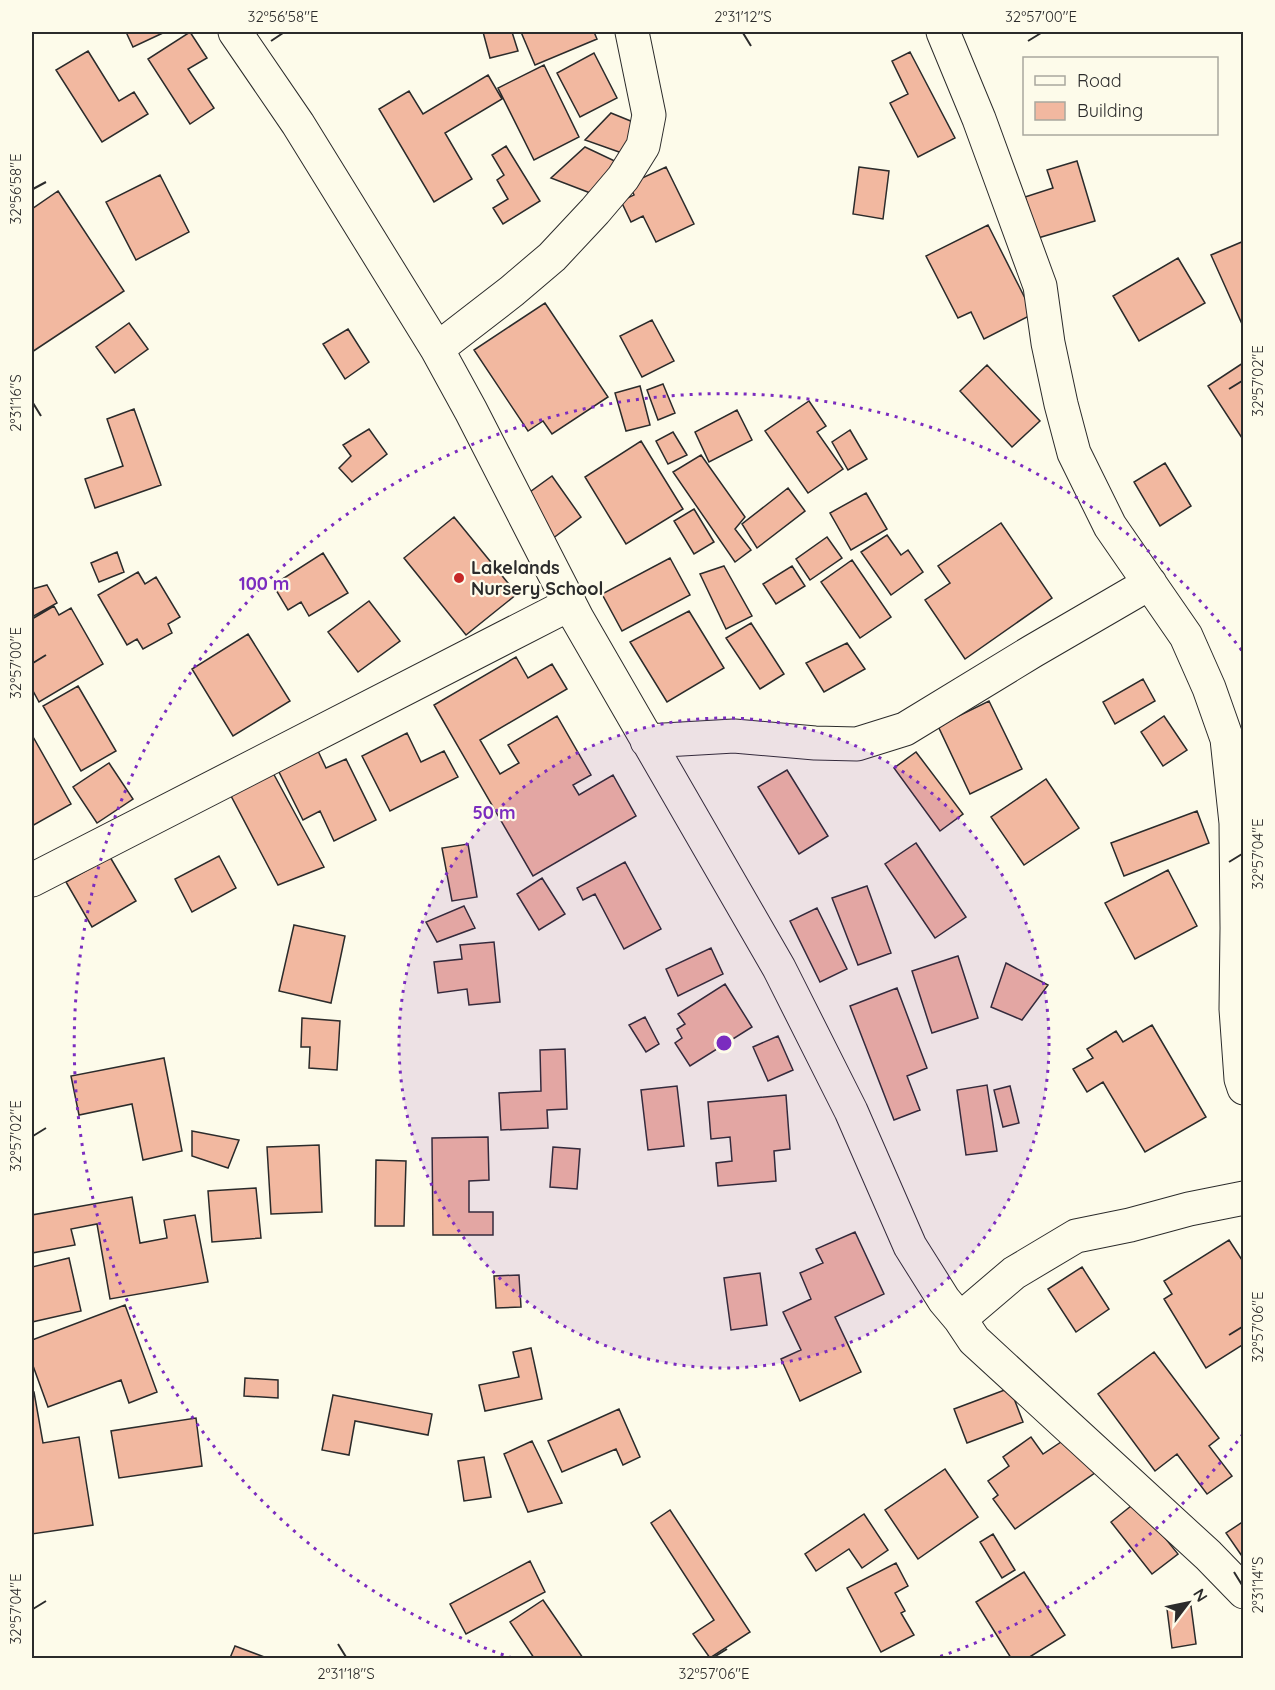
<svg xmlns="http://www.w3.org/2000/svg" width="1275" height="1690" viewBox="0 0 1275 1690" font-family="Quicksand,sans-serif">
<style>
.building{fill:#f2b8a0;stroke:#2b2b2b;stroke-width:1.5}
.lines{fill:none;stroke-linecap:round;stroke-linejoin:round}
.minor-casing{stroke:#2b2b2b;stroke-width:35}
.minor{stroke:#fdfbea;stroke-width:33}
.ticks{fill:none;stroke:#2b2b2b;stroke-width:2}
.ring{fill:none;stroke:#7b2cbf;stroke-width:3;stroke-dasharray:3 6}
.poi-dot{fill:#c62828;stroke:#fdfbea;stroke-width:2}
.labels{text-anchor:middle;stroke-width:4.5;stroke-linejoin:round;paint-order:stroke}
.poi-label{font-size:18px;font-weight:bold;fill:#2b2b2b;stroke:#fdfbea;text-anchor:start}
.centre{fill:#7b2cbf;stroke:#fdfbea;stroke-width:3}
.ring-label{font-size:18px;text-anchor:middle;font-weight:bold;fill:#7b2cbf;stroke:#fdfbea;stroke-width:4.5;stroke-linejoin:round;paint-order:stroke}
.neatline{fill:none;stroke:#2b2b2b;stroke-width:2}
.ticks-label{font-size:15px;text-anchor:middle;fill:#2b2b2b}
</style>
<rect width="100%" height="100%" fill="#fdfbea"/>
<path class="building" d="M126,32H165L133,47Z
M190,32L207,58L188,69L214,108L190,124L148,59Z
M483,32H512L518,51L490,58Z
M521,32H594L597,39L535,65Z
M88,51L119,101L134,92L148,114L102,142L56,70Z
M910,52L955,138L918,157L890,103L908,94L892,61Z
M594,53L617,98L580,117L557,73Z
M544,65L579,137L534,160L498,88Z
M488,75L502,99L445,133L472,179L434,202L379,109L409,91L423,114Z
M611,113L638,124L622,153L585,140Z
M506,146L540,201L503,224L493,208L508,199L497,180L504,175L492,155Z
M585,147L621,164L593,194L551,178Z
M1077,161L1095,221L1038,238L1025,197L1053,188L1047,170Z
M666,167L694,224L656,242L643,216L631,222L621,201L634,195L629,184Z
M859,167L889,171L883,219L853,214Z
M160,175L189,232L136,260L106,202Z
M58,191L124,291L32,352V209Z
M988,225L1033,314L984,339L971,312L958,318L926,256Z
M1244,241V323L1242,324L1211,255Z
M1178,258L1205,303L1139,341L1113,296Z
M545,303L608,397L552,434L543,421L528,431L474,350Z
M652,320L674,361L642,377L620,336Z
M129,323L148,349L115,373L96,347Z
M348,329L369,362L345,379L323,344Z
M1243,363L1244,437L1242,438L1208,386Z
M987,365L1040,421L1012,447L960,391Z
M663,384L675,413L658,420L647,390Z
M640,386L650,425L626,431L615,393Z
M809,401L826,426L817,432L843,469L808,493L765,431Z
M134,409L161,485L95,508L85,479L123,466L107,419Z
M737,410L752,440L709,462L695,432Z
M369,429L387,454L352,482L339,468L351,456L343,445Z
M850,430L867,459L848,470L832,442Z
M673,432L687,455L668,464L656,441Z
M641,441L683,509L626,544L585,477Z
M701,455L745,517L735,529L751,550L735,562L673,472Z
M1165,463L1191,506L1160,526L1134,482Z
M552,476L581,517L552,539L523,497Z
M788,488L805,511L757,548L742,524Z
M866,493L887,529L851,550L830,513Z
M694,509L714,542L694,554L674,521Z
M454,517L517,594L466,635L404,558Z
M1001,523L1052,598L965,659L925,600L950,583L938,566Z
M887,535L901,555L908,550L923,572L891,595L861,552Z
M827,537L842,558L810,580L796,559Z
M117,552L124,572L99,582L91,563Z
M323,553L348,593L309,616L301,602L288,610L273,585Z
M670,558L690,595L622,631L602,594Z
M852,560L891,617L860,638L821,582Z
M724,566L752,616L726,629L700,574Z
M792,566L805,586L776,604L763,584Z
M138,572L145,584L156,577L180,617L168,624L172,633L143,649L137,639L127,645L98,595Z
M47,585L57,603L32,617V589Z
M369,601L400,641L358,672L328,632Z
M54,606L59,615L71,608L103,664L39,702L32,689V619Z
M689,611L724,668L667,702L630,642Z
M751,623L784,674L760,689L726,638Z
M248,634L290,701L233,736L192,669Z
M847,643L865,669L824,692L806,663Z
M516,657L528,678L552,664L567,689L480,740L500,774L519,763L508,745L557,716L591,775L573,785L579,795L613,775L636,816L533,876L434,705Z
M1143,679L1155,701L1115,724L1103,702Z
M78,686L116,751L81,771L43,706Z
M989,701L1022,769L970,794L938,726Z
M1164,716L1187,750L1163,766L1141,732Z
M407,733L421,762L444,751L458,777L390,811L362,756Z
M32,735L71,804L32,826Z
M318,751L326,768L346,759L376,820L334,841L320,811L303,820L278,770Z
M916,752L963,814L940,831L894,768Z
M109,763L133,799L97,823L73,787Z
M787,770L828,836L799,854L758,787Z
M272,771L324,867L278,885L230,794Z
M1046,779L1079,828L1024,865L991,817Z
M1197,811L1209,843L1124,876L1111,843Z
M916,843L966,917L935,938L885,864Z
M468,844L477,897L452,901L442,848Z
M219,856L236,888L192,912L175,879Z
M110,857L136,901L92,927L66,882Z
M625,862L661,929L624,949L595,894L583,900L577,888Z
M1168,870L1197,926L1135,959L1105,903Z
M542,878L565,914L539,930L517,894Z
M867,886L891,953L858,965L832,898Z
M464,906L475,928L437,942L426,922Z
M817,908L847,969L820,982L790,921Z
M294,925L345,936L331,1003L279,991Z
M494,942L500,1002L469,1005L467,989L438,993L434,962L462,959L460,945Z
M711,948L723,974L678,996L666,969Z
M958,956L978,1018L932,1033L912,971Z
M1006,963L1048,985L1022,1020L991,1007Z
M725,984L752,1027L690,1066L675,1043L682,1038L677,1029L685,1024L678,1014Z
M897,988L927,1068L907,1076L920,1110L894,1120L850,1006Z
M645,1017L659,1044L646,1052L629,1025Z
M302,1018L340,1021L337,1070L309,1068L310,1047H301Z
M1152,1025L1206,1117L1145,1152L1103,1082L1087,1092L1073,1069L1093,1058L1087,1049L1116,1031L1123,1042Z
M778,1036L793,1070L768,1081L753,1047Z
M565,1049L567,1109L547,1110L548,1128L501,1130L499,1093L541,1091L540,1050Z
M164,1058L182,1151L143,1160L132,1104L79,1115L71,1076Z
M987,1085L997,1151L966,1155L957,1090Z
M677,1086L684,1146L648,1150L641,1090Z
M1010,1086L1019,1123L1003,1127L994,1090Z
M786,1095L790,1149L774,1151L776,1181L718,1186L716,1163L732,1161L730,1137L711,1139L708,1102Z
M192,1131L239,1140L228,1168L192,1156Z
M488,1137L489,1180L469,1181V1212H493V1235H433L432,1138Z
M319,1145L322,1212L271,1214L267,1147Z
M553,1147L580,1149L577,1189L550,1187Z
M376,1160L406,1161L404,1226H375Z
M256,1188L261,1238L212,1242L208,1191Z
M132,1197L140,1243L167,1238L164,1220L195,1215L208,1282L110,1299L97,1224L71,1229L75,1245L32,1253V1215Z
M855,1232L884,1294L835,1317L861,1372L800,1401L781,1359L801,1350L783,1312L811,1299L800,1273L823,1263L816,1249Z
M1229,1240L1244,1263L1242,1330L1244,1344L1206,1368L1164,1299L1172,1294L1164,1281Z
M69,1258L81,1311L32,1322V1267Z
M1082,1267L1109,1309L1076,1332L1048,1289Z
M760,1273L767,1325L731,1330L724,1278Z
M519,1275L521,1307L496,1308L494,1276Z
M125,1305L157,1392L129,1403L121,1380L48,1407L32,1363V1340Z
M531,1348L542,1399L485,1411L479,1385L519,1377L513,1352Z
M1154,1352L1219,1438L1209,1446L1232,1476L1207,1494L1177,1454L1155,1471L1098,1394Z
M245,1378L278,1380V1398L244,1396Z
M1010,1388L1023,1422L967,1443L954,1409Z
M32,1392H34L43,1443L79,1437L93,1525L32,1534Z
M333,1395L432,1414L428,1435L355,1421L349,1455L322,1450Z
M619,1409L640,1457L623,1465L616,1449L562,1472L548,1441Z
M196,1418L202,1466L119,1478L111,1431Z
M1073,1434L1099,1470L1015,1529L993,1499L998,1495L988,1481L1009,1466L1003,1457L1031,1437L1043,1454Z
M532,1441L562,1503L528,1512L504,1454Z
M484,1457L491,1497L464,1501L458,1461Z
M945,1469L978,1517L918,1559L885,1510Z
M1136,1502L1178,1554L1152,1574L1111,1522Z
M670,1510L750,1632L710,1658L693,1634L714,1620L651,1523Z
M864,1514L888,1550L862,1568L849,1549L816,1571L805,1554Z
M1244,1521V1559L1226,1533Z
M993,1534L1015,1570L1002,1578L980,1542Z
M530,1561L545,1592L466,1634L450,1604Z
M896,1563L908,1586L895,1593L905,1611L901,1613L914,1635L881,1652L847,1588Z
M1024,1572L1065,1635L1028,1658H1011L976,1602Z
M543,1600L583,1658H534L510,1622Z
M1191,1606L1196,1644L1172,1648L1167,1609Z
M235,1646L267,1658H230Z"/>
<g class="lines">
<defs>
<path id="minor" d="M235,32L298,124L437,349L471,411L577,618L779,968L851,1111L910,1246L944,1300L960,1319L974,1340L1208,1555L1244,1592
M943,32L979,119L1040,286L1048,343L1061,404L1074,453L1110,526L1186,636L1209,688L1227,739L1236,823L1237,928L1236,1009L1241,1079L1244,1088
M437,349L512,291L552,257L595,211L623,178L643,146L649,115L632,32
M647,741L734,736L815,743L857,744L905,729L1033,651L1150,583
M32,880L570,604
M960,1319L1014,1273L1076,1236L1130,1225L1189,1209L1244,1198"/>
</defs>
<use href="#minor" class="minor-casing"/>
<use href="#minor" class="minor"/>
</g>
<path class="ticks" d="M743,33L751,46M271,41L283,33M1028,41L1041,33M33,189L46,182M1229,389L1242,381M33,403L41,416M33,663L46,655M1229,862L1242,854M33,1136L46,1128M1229,1335L1242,1327M1234,1572L1242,1585M33,1609L46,1601M338,1644L346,1657M714,1657L727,1649"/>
<circle cx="724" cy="1043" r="325" fill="#7b2cbf" fill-opacity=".12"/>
<g class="ring">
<circle cx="724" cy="1043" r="325"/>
<path d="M1243 1434A650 650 0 0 1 936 1658M512 1658A650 650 0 1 1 1243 652"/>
</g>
<circle class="poi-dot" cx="459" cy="578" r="6"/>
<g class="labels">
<g class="poi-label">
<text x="471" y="574">Lakelands<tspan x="471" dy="21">Nursery School</tspan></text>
</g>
</g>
<circle cx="724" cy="1043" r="9" class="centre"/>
<g class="ring-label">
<text x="264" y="590">100 m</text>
<text x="494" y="819">50 m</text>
</g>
<rect width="1275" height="1690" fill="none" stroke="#fdfbea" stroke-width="66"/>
<rect x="1023" y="57" width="195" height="78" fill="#fdfbea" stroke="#a9a89e" stroke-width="1.5"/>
<rect x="1035" y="76" width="30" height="9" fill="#fdfbea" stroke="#a9a89e" stroke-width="1.5"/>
<text x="1077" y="87" font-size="18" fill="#2b2b2b">Road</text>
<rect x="1035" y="102" width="30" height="18" fill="#f2b8a0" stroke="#a9a89e" stroke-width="1.5"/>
<text x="1077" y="117" font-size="18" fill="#2b2b2b">Building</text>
<g transform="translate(1188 1603) rotate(58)" stroke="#fdfbea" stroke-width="4.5" paint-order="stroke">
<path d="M0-4.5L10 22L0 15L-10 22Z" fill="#2b2b2b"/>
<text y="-9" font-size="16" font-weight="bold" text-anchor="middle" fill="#2b2b2b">N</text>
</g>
<rect x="33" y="33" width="1209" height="1624" class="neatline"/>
<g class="ticks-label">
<text x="283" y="22">32°56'58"E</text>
<text x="743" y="22">2°31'12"S</text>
<text x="1041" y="22">32°57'00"E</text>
<text transform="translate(16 189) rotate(-90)" y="5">32°56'58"E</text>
<text transform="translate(1258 381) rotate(-90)" y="5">32°57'02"E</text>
<text transform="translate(16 403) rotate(-90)" y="5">2°31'16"S</text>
<text transform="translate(16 663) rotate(-90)" y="5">32°57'00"E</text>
<text transform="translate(1258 854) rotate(-90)" y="5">32°57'04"E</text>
<text transform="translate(16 1136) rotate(-90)" y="5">32°57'02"E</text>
<text transform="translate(1258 1327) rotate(-90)" y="5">32°57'06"E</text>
<text transform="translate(1258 1585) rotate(-90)" y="5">2°31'14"S</text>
<text transform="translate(16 1609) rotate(-90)" y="5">32°57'04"E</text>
<text x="346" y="1679">2°31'18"S</text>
<text x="714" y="1679">32°57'06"E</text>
</g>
</svg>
